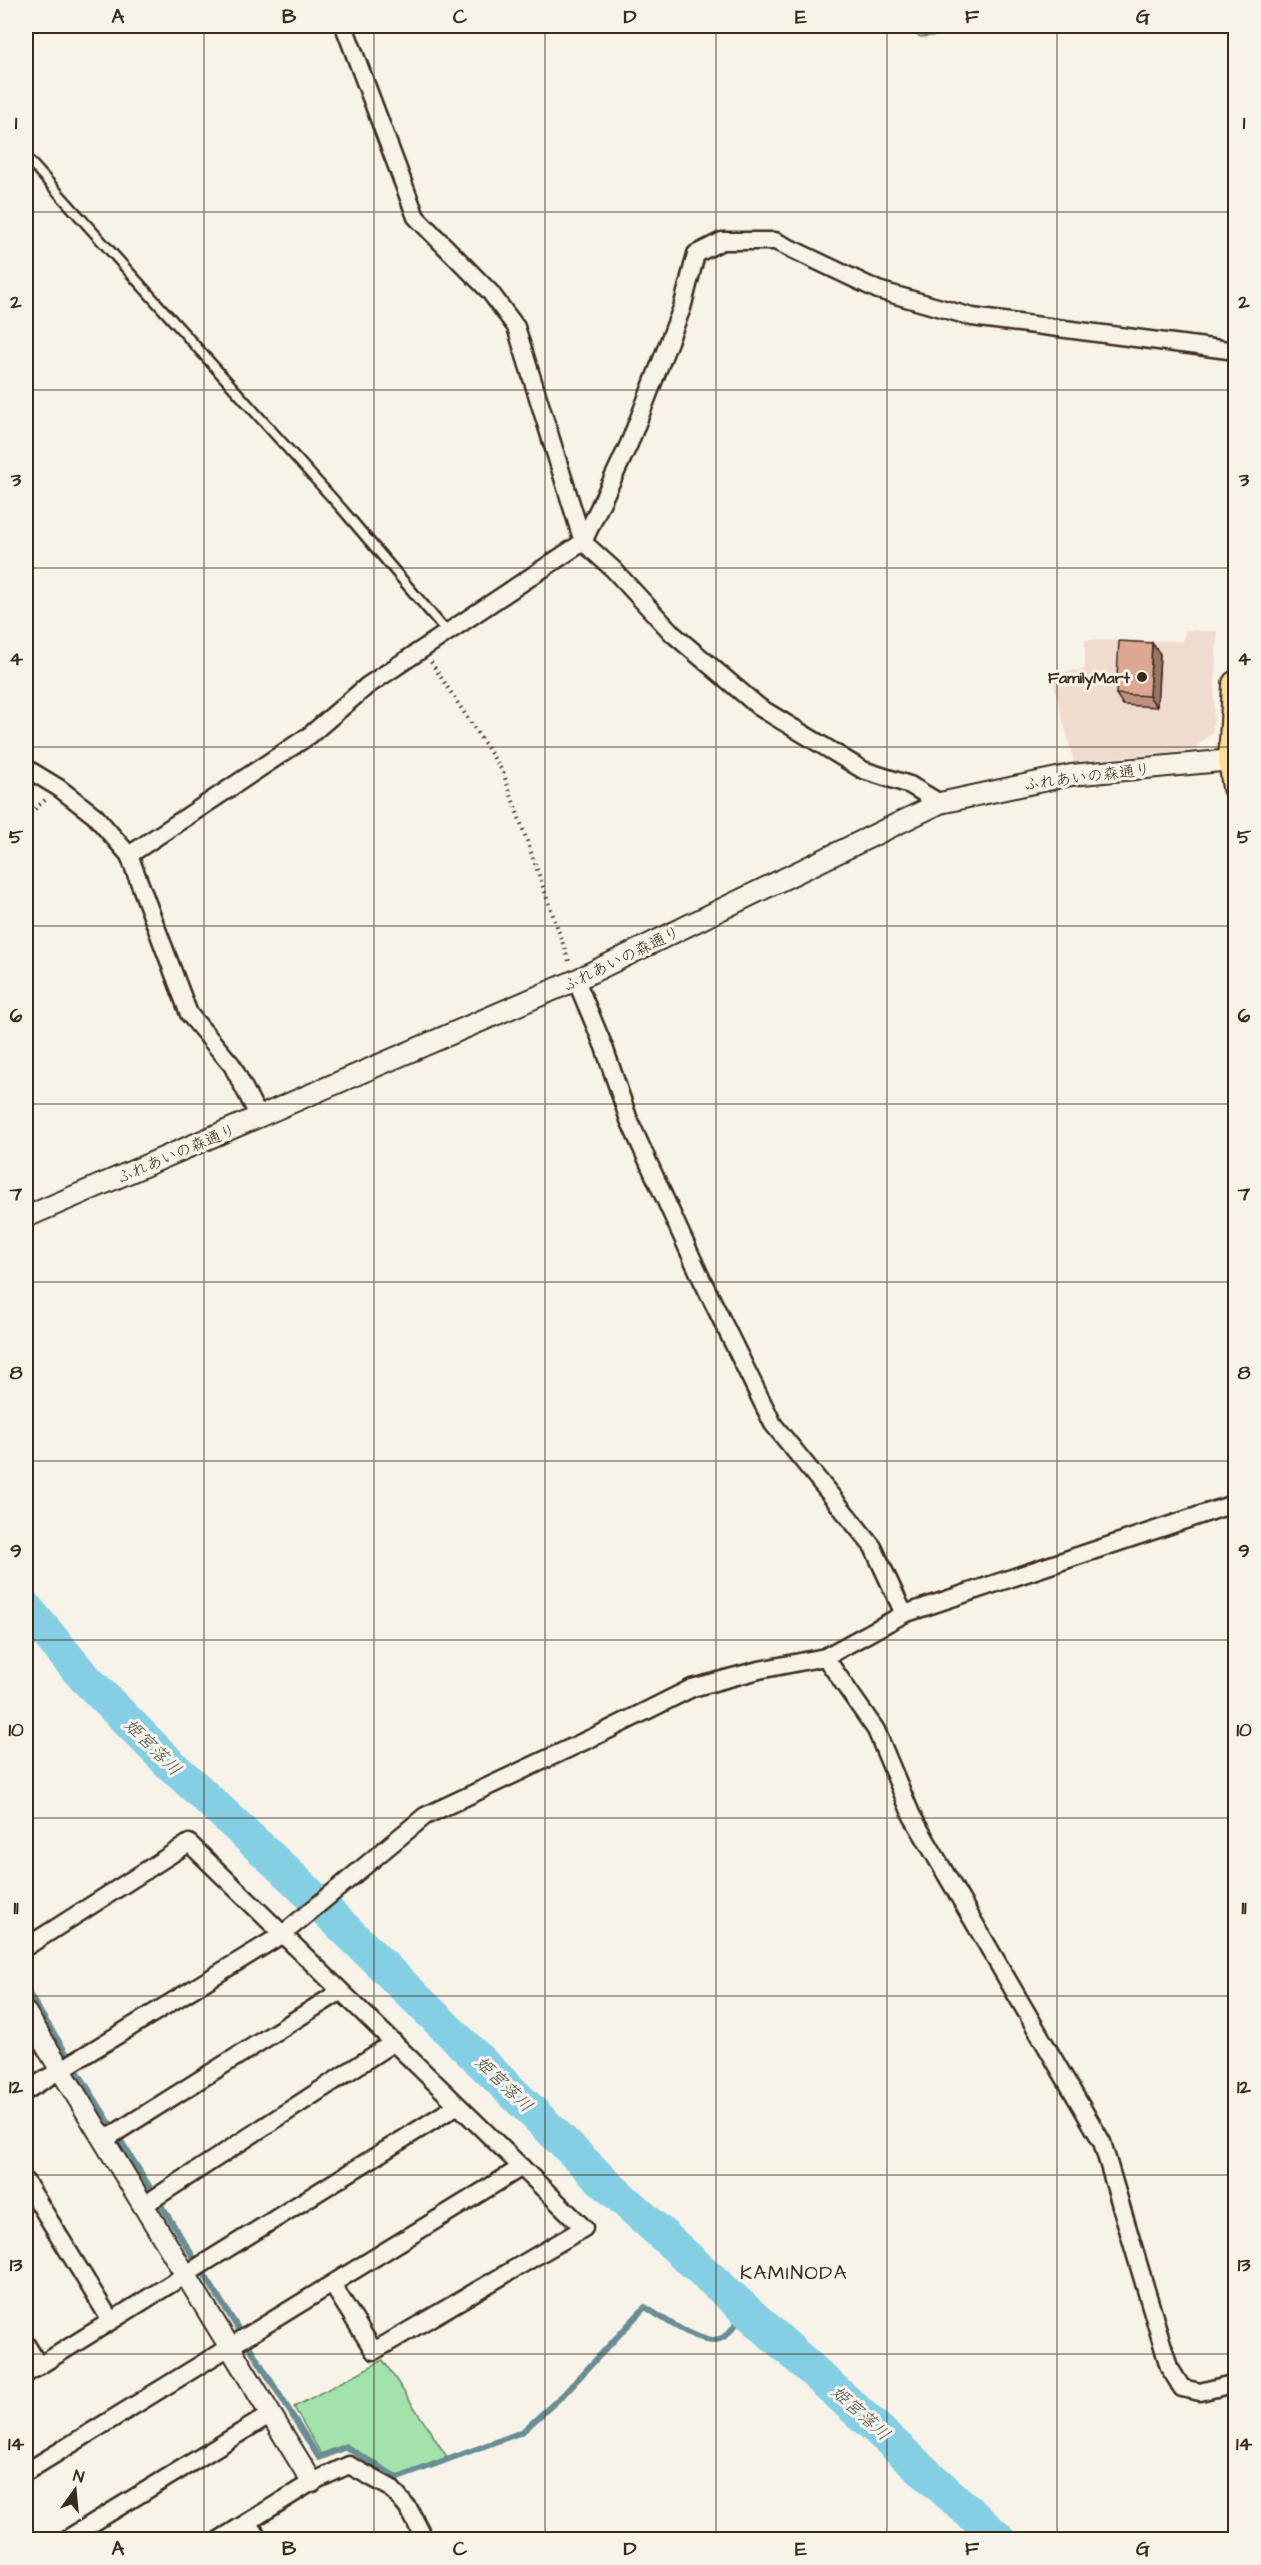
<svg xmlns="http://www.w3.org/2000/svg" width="1261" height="2565" viewBox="0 0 1261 2565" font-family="'Architects Daughter','Klee One',sans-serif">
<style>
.built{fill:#efdccf}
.green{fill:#a2e3ac;stroke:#6e8665;stroke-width:1.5}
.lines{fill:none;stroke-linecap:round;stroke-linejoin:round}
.stream{stroke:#678d95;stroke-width:6}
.river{stroke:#84cfe4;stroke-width:34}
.service-casing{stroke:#3b2a1e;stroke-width:13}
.minor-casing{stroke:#3b2a1e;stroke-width:21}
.tertiary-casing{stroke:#3b2a1e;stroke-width:24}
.primary-casing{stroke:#3b2a1e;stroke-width:30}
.path{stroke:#3b2a1e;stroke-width:4;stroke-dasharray:1.5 4.5;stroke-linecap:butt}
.service{stroke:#f7f3e8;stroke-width:8}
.minor{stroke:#f7f3e8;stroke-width:16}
.tertiary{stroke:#f7f3e8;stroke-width:20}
.primary{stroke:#fdde96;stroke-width:26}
.wall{fill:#be907f;stroke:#3b2a1e;stroke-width:1.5}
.shaded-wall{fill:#9b7568;stroke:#3b2a1e;stroke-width:1.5}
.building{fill:#dda794;stroke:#3b2a1e;stroke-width:1.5}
.grid{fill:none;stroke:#3b2a1e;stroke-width:1.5;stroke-opacity:0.55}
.poi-dot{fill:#3b2a1e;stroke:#f7f3e8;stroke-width:2}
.labels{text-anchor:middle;stroke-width:6;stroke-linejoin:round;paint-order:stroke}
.poi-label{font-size:16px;font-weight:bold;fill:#3b2a1e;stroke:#f7f3e8;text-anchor:end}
.street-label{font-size:16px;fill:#3b2a1e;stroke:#f7f3e8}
.water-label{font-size:18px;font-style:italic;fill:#4d5350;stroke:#f7f3e8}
.quarter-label{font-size:20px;letter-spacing:1.5px;fill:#3b2a1e;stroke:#f7f3e8}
.neatline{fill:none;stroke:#3b2a1e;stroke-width:2}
.grid-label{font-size:20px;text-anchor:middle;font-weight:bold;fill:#3b2a1e}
</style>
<rect width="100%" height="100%" fill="#f7f3e8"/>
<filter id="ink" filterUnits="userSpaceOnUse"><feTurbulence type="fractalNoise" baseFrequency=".0167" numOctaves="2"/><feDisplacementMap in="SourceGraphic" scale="12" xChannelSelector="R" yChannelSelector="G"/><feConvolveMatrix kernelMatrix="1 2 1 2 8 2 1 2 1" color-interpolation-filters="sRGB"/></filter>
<g filter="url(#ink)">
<path class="built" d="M1185,630L1217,631L1213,732L1192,750L1074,762L1051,674L1085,669V640L1183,641Z"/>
<path class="green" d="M895,26H983L980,31L921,37Z
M383,2360L447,2457L398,2476L346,2444L321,2454L294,2407Z"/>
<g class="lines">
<path class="stream" d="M26,1989L319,2458L346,2447L398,2478L522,2432L563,2395L645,2307C662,2317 703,2348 722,2338C731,2333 740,2319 747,2310"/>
<path class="river" d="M26,1608L83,1676L170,1764L294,1879L604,2182L1000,2540"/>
<defs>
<path id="service" d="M26,157L342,509L447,632"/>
<path id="minor" d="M344,26L416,217L490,292L516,327L583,542L613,569L673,634L759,707L863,770L910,785L940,803
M26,768L59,788L95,816L129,855L189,1014L232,1065L259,1117
M129,855L310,735L367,686L583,542L629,444L682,308L696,254L722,241H775L878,290L972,317L1236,351
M576,980L604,1047L629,1120L702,1280L773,1424L873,1547L904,1614
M825,1657L876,1730L912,1816L1102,2142L1169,2367L1182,2388L1200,2392L1236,2383
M26,1947L189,1843L584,2228L374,2351L332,2284
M26,2091L283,1934L425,1816L604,1732L692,1688L759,1670L825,1657L904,1614L1236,1503
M104,2140L341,1991
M26,2182L111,2321
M144,2205L394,2042
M26,2344L39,2366
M26,2374L458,2105
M26,2472L522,2167
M248,2522L260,2540
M65,2540L271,2414
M219,2540L312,2482L349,2465L391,2488L410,2511L425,2540"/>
<path id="tertiary" d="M26,1217L576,980L940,803L1071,775L1232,760
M26,2013L312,2482"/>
<path id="primary" d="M1236,684L1232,760L1236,788"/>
</defs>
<use href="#service" class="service-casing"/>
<use href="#minor" class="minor-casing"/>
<use href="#tertiary" class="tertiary-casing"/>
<use href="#primary" class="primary-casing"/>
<path class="path" d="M431,662L503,772L570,964
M26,817L45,800"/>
<use href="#service" class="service"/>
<use href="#minor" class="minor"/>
<use href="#tertiary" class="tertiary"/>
<use href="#primary" class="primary"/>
</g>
<path class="wall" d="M1152,643L1160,654L1157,707L1123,705L1116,694Z"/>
<path class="shaded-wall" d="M1152,643L1160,654L1157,707L1149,696Z"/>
<path class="building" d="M1119,641L1152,643L1149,696L1116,694Z"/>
</g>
<path class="grid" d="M204,26V2540M374,26V2540M545,26V2540M716,26V2540M887,26V2540M1057,26V2540M26,212H1236M26,390H1236M26,568H1236M26,747H1236M26,926H1236M26,1104H1236M26,1282H1236M26,1461H1236M26,1640H1236M26,1818H1236M26,1996H1236M26,2175H1236M26,2354H1236"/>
<circle class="poi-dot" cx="1142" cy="677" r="6"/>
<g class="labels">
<g class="poi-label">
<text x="1130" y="683">FamilyMart</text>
</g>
<g class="street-label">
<text transform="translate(1087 776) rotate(-7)" y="6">ふれあいの森通り</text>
<text transform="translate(621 958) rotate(-26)" y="6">ふれあいの森通り</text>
<text transform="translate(176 1153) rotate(-23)" y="6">ふれあいの森通り</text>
</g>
<g class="water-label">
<text transform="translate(153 1747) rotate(45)" y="6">姫宮落川</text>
<text transform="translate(504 2084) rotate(44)" y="6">姫宮落川</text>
<text transform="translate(861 2413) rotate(42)" y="6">姫宮落川</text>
</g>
<g class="quarter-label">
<text x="794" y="2279">KAMINODA</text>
</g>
</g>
<rect width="1261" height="2565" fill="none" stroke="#f7f3e8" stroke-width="66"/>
<g transform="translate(75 2490) rotate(15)" stroke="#f7f3e8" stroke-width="4.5" paint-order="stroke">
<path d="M0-4.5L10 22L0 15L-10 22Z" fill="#3b2a1e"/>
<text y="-9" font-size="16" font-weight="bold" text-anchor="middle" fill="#3b2a1e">N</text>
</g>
<rect x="33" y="33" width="1195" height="2499" class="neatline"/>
<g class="grid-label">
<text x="118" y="23">A</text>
<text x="289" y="23">B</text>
<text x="460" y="23">C</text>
<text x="630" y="23">D</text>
<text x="801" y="23">E</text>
<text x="972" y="23">F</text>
<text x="1143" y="23">G</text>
<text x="16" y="129">1</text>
<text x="1244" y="129">1</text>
<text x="16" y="308">2</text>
<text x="1244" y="308">2</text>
<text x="16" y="486">3</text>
<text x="1244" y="486">3</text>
<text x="16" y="665">4</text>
<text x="1244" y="665">4</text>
<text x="16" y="843">5</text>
<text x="1244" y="843">5</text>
<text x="16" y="1022">6</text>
<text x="1244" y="1022">6</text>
<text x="16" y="1200">7</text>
<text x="1244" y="1200">7</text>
<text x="16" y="1379">8</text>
<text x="1244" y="1379">8</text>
<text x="16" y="1557">9</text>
<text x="1244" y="1557">9</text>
<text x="16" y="1736">10</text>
<text x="1244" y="1736">10</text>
<text x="16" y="1914">11</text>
<text x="1244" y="1914">11</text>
<text x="16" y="2093">12</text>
<text x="1244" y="2093">12</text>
<text x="16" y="2271">13</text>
<text x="1244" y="2271">13</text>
<text x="16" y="2450">14</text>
<text x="1244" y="2450">14</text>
<text x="118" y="2555">A</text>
<text x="289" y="2555">B</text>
<text x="460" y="2555">C</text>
<text x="630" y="2555">D</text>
<text x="801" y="2555">E</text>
<text x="972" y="2555">F</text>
<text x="1143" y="2555">G</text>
</g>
</svg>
